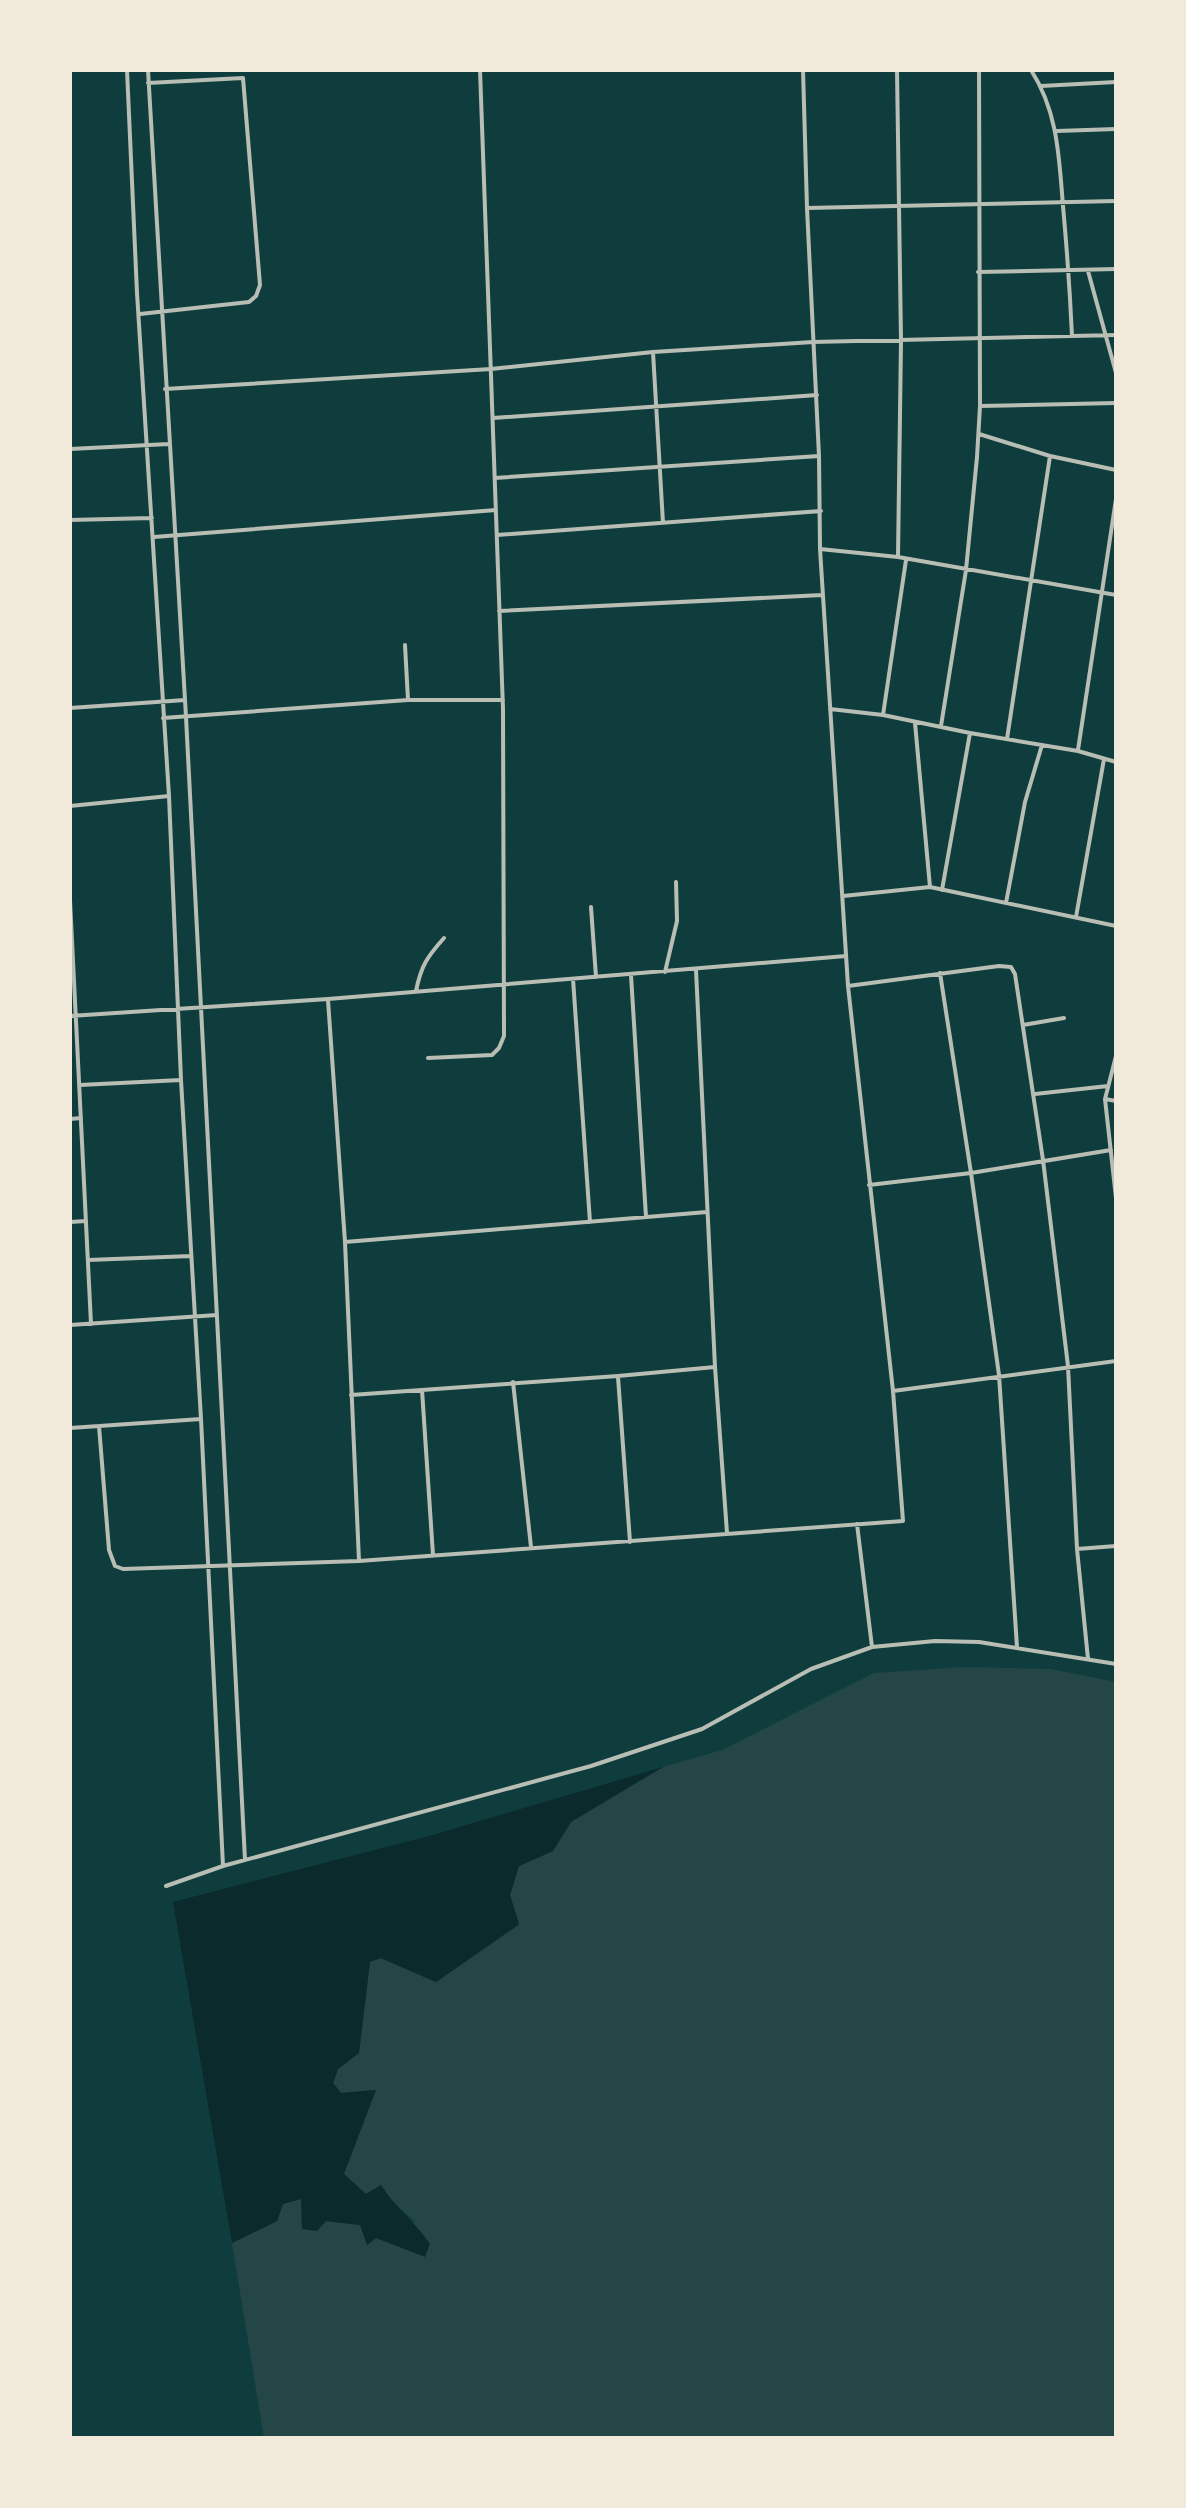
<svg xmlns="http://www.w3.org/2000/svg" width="1186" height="2508" viewBox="0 0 1186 2508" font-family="Karla,sans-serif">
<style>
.green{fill:#244646}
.water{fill:#0a2a2b}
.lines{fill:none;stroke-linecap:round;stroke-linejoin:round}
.minor{stroke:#b8beb3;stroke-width:4}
</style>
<rect width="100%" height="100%" fill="#0f3d3e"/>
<path class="green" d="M965,1667L1051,1669L1116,1682V2438H264L232,2243L277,2221L283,2204L301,2199L326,2221L361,2225L376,2238L415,2222L391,2200L381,2185L366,2194L343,2174L375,2090L341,2093L333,2083L338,2069L359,2053L370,1961L380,1958L436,1982L519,1925L510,1895L519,1866L553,1851L571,1822L601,1802L663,1767L722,1750L874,1673Z"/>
<path class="water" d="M663,1767L571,1822L553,1851L519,1866L510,1895L519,1924L436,1982L381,1958L370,1962L359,2053L338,2069L333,2083L341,2093L376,2090L344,2174L366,2194L381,2185C395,2207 415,2222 430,2244L425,2257L376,2238L367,2245L360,2225L326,2221L317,2231L302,2229L301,2199L283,2204L277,2221L232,2243L173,1902L429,1836Z"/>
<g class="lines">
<path class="minor" d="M127,70L137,293L169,796L181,1080L201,1419L223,1866
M148,70L186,717L245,1860
M897,70L901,341L898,557
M1031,70C1058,112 1059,157 1063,206C1067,250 1070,292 1072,336
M1041,86L1116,82
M1057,131L1116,129
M807,208L1116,201
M1088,271L1116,373
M978,272L1116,269
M140,314L249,302L256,296L260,285L243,78L148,83
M653,352L663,523
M165,389L491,369L653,352L813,342L1116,335
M980,406L1116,403
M493,418L817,395
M979,434L1050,456L1116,470
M70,449L169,444
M495,478L819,456
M70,520L152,518
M497,535L821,511
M154,537L496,510
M820,549L898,557L1116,595
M499,611L822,595
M405,645L408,700
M70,708L185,700
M830,709L883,715L970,733L1078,751L1116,762
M883,715L906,560
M163,718L408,700H503
M915,723L930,887
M941,726L966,570L977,457L980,406L979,70
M1007,739L1050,456
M1078,750L1116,499
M70,806L169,796
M942,890L970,733
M843,896L930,887L1116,926
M70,900L91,1324
M1006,903L1025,802L1042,745
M591,907L596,977
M1076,917L1104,759
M696,970L715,1367L727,1533
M665,972L677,921L676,882
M940,973L971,1173L999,1375L1017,1647
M631,975L646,1217
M573,979L590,1222
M848,986L999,966L1011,967L1015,974L1043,1160L1068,1366L1077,1549L1088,1659
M416,991C421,966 427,957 444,938
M328,1000L345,1242L359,1561
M70,1016L328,999L846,956
M1023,1025L1064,1018
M1116,1056L1105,1099L1116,1198
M428,1058L492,1055L499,1048L504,1036L503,709L480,70
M80,1085L181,1080
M1035,1094L1108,1086
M1105,1099L1116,1101
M70,1119L81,1118
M869,1185L971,1173L1111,1150
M70,1222L86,1221
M345,1242L707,1212
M88,1260L191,1256
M70,1325L217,1315
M618,1377L630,1542
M513,1382L531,1547
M422,1390L433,1555
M893,1391L1116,1361
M351,1395L618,1376L715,1367
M99,1426L109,1550L115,1566L123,1569L359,1561L903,1521L893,1391L848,986L820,549L819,456L807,208L803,70
M70,1428L201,1419
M857,1524L872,1647
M1077,1549L1116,1546
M166,1886L223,1866L591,1766L702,1729L811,1669L872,1647L935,1641L979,1642L1116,1664"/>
</g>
<rect width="1186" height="2508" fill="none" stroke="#f1e9da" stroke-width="144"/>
</svg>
